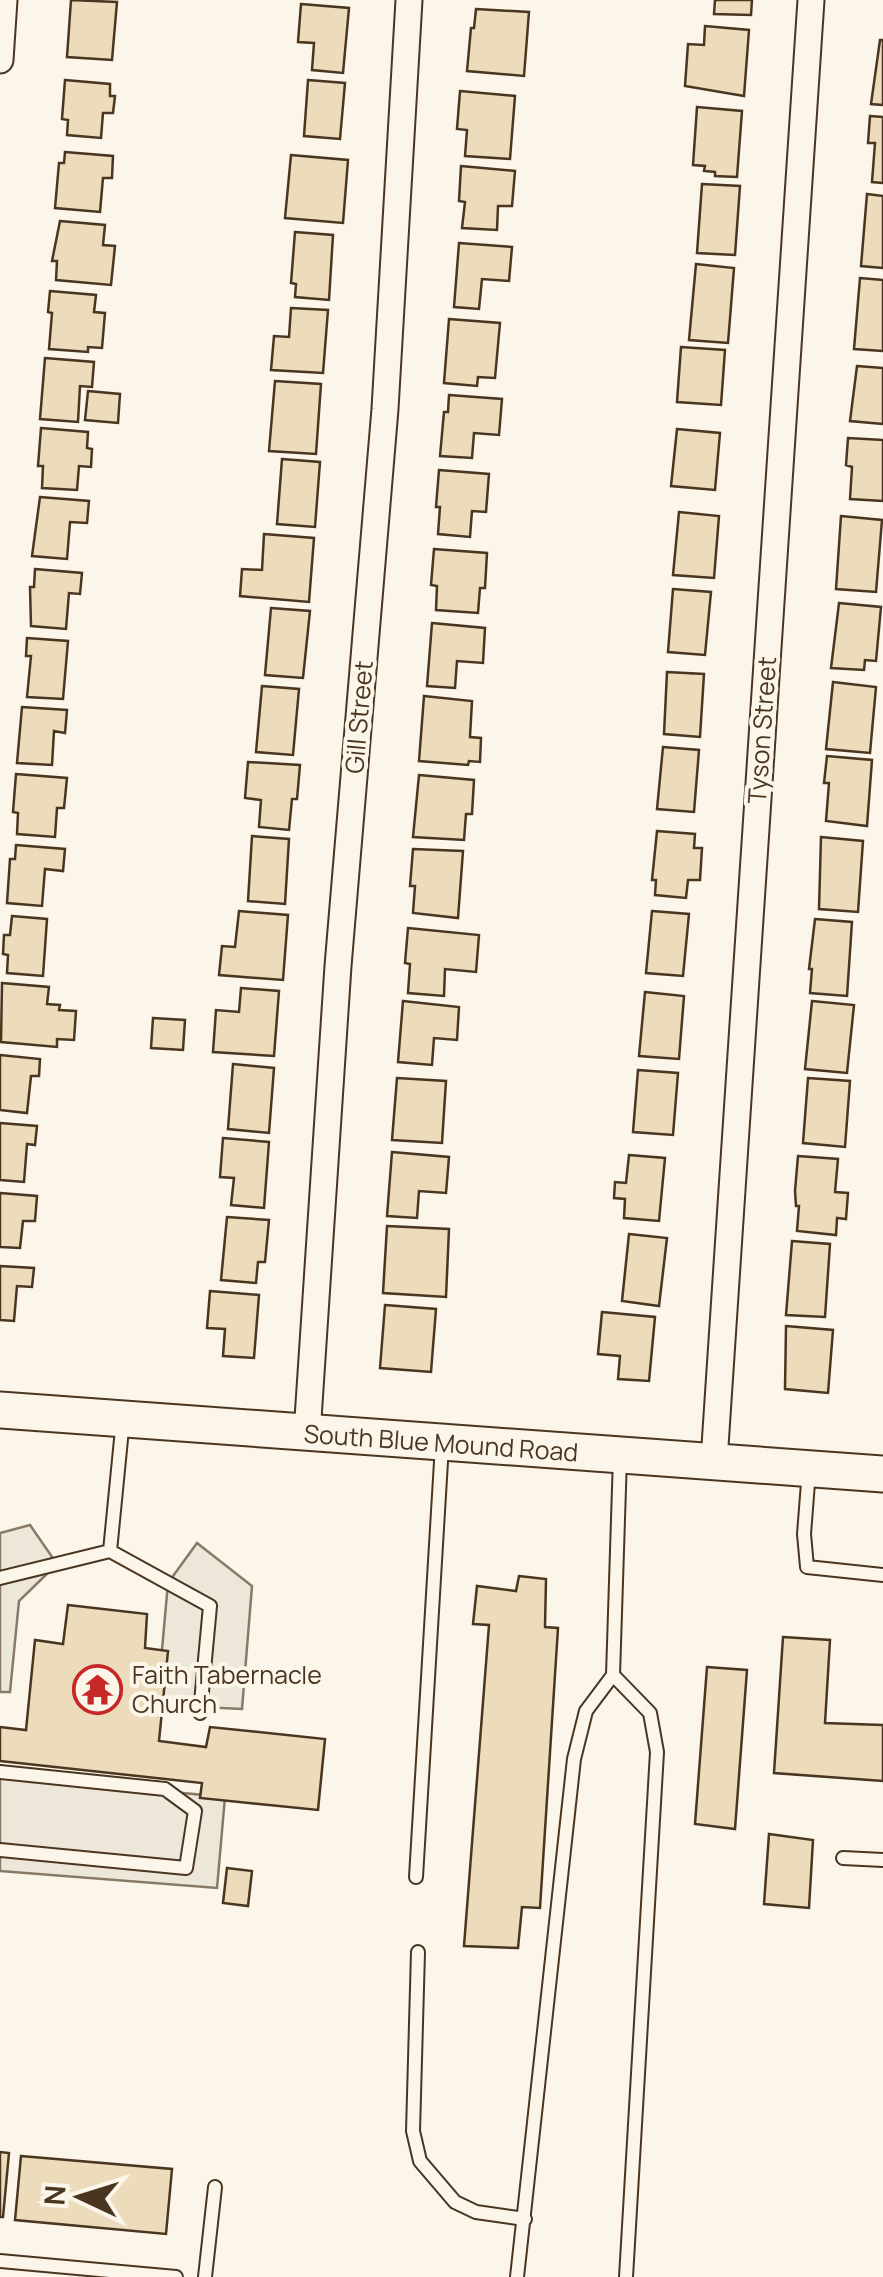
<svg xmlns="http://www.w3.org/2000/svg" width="883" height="2277" viewBox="0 0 883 2277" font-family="Manrope,sans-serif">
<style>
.parking{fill:#ede7d9;stroke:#887966;stroke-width:2.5}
.building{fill:#ecdcbc;stroke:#4a3520;stroke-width:2.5}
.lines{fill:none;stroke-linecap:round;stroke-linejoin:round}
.service-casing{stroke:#4a3520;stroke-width:16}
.minor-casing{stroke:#4a3520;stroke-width:29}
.secondary-casing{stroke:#4a3520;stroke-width:39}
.service{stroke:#fbf6e9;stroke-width:12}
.minor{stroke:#fbf6e9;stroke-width:25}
.secondary{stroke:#fbf6e9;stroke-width:35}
.labels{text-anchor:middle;stroke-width:8;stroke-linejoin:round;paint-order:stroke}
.street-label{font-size:25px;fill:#4a3520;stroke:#fbf6e9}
.poi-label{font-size:25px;fill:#4a3520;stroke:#fbf6e9;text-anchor:start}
</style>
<rect width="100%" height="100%" fill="#fbf6e9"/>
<path class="parking" d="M30,1525L57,1564L19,1601L10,1692H0V1533Z
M197,1543L252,1586L242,1709L157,1705L168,1583Z
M0,1776L225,1797L217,1888L0,1871Z"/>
<path class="building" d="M71,0L117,2L112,60L67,57Z
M715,0H752L751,15L714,14Z
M301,4L349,8L343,73L312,70L314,43L298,42Z
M476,9L529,12L524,76L467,71L471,28H474Z
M705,26L749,30L744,96L685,86L688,44L704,45Z
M880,40H883V105L871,104Z
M65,80L110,84V96H115L113,113H103L101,138L67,135L68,120L62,119Z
M308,80L345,83L340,139L304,136Z
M460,91L515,96L510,159L465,156L467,130L457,129Z
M697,107L742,111L737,177L715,176V172L704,171L705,166L693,165Z
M870,116L883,117V183L872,182L875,143H868Z
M65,152L113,156L112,178H103L100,212L55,208L59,163H64Z
M291,155L348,160L343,223L285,218Z
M461,166L515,171L512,206H498L497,230L462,228L465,202L459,201Z
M702,184L740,186L735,255L697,253Z
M867,194L883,196V268L861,266Z
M60,221L105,225L103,245L115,246L111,285L56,280L57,261H52Z
M295,232L333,235L329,300L295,297L296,284L291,283Z
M459,243L512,247L509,281L482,279L479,309L454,307Z
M696,264L734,268L728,343L689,340Z
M860,278L883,280V351L854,349Z
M50,291L96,295L94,312L105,313L102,348L88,347V352L49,349L52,313L48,312Z
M291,308L328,310L323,373L271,370L274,336L289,337Z
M449,319L500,323L495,378L478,377L477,386L444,383Z
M681,347L725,350L721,405L677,402Z
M45,358L94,362L92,387L80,386L78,422L40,419Z
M857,366L883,368V424L850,421Z
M275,381L321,384L316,454L269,451Z
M88,391L120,394L118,423L85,420Z
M449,395L502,399L499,435L474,433L472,458L440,456L444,412H448Z
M41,428L88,432L87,448L92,449L91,467L79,466L77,490L42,488L43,466H38Z
M677,429L720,433L715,490L671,486Z
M848,438L883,440V501L850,499L852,467L846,465Z
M282,459L320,462L315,527L277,524Z
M439,470L489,474L486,512L472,511L470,537L438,534L440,507H436Z
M40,497L89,501L87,523L70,522L67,559L32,556Z
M679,512L719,516L714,578L673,575Z
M841,516L882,520L876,592L836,589Z
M264,534L314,538L309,602L240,596L242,569L262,570Z
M434,549L487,553L485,588H480L478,613L436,610L437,586L431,585Z
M35,569L82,573L80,594L69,593L66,629L31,626L30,587H34Z
M673,589L711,592L705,655L668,652Z
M839,603L881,607L876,661L865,660L864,670L831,668Z
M271,608L310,611L303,678L265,675Z
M432,623L485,628L483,663L457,661L455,688L427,686Z
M27,638L68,641L63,699L27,697L31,656H26Z
M667,672L704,674L700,737L664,734Z
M833,682L876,687L870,753L826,749Z
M262,686L299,689L293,755L256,752Z
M424,696L472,701L470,737L481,738L480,762L469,761L468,765L419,761Z
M22,707L67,710L65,733L54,731L52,765L17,763Z
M663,747L699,750L694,812L657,809Z
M827,756L872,760L867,826L826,821L829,783H824Z
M248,762L300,765L297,799H292L289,830L259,827L261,800L245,798Z
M16,774L67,778L64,808H57L55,837L17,834L18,813L13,812Z
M419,775L474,780L472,814H466L464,840L413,837Z
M657,831L695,834L694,848H702L700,880H688L686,898L655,895L656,880H652Z
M252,836L289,839L285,904L248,901Z
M821,837L863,841L858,912L819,909Z
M16,845L65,849L63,871L45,869L42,906L7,903L10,859H15Z
M413,849L463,851L458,918L413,913L415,886H410Z
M239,911L288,915L283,980L219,975L222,946L235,947Z
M652,911L689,914L683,976L646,973Z
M12,916L47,919L43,976L7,973L8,955L3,954L4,935H10Z
M815,919L852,922L847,996L810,993L812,969H809Z
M408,928L479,935L476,972L445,969L444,996L408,993L410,964L405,963Z
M2,983L49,987L47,1004L60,1005L59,1010L76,1011L74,1040L57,1039V1047L1,1042Z
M241,988L279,991L274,1056L213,1052L216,1010L239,1012Z
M645,992L684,996L679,1059L639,1056Z
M403,1001L459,1007L457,1040L434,1038L432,1065L398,1062Z
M812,1001L854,1005L847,1073L805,1069Z
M153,1018L185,1020L183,1050L151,1048Z
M0,1055L40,1059L39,1076H31L27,1113L0,1110Z
M233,1064L274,1068L269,1133L228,1129Z
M638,1070L678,1073L673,1135L633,1132Z
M397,1078L446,1081L442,1143L392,1140Z
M808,1078L850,1081L845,1147L803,1143Z
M0,1123L37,1126L35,1145L27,1144L24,1182L0,1180Z
M223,1138L269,1142L264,1208L231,1205L234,1178L220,1177Z
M392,1152L449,1157L446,1193L419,1191L417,1218L387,1216Z
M629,1155L665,1158L659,1221L624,1218L625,1199L614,1198L615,1182L626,1183Z
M798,1156L838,1159L835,1192L848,1193L846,1219L837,1218L836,1235L797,1231L799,1206H796L795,1191Z
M0,1193L37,1196L35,1221H23L20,1248L0,1247Z
M227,1217L269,1220L265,1262H258L256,1283L221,1280Z
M387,1226L449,1229L446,1297L383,1293Z
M629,1234L667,1238L659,1306L622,1301Z
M792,1241L830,1244L825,1317L786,1315Z
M0,1266L34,1268L32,1287L17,1286L14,1321L0,1320Z
M210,1291L259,1295L254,1358L223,1356L225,1329L207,1328Z
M385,1305L436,1309L431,1372L380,1368Z
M602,1312L655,1317L649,1381L618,1379L620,1356L598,1354Z
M786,1326L833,1330L828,1393L785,1389Z
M519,1576L546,1579L545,1627L558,1628L540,1908L522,1907L518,1948L464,1946L489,1625L473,1624L477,1586L516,1591Z
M68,1605L147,1614L145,1648L168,1651L159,1741L206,1747L210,1727L325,1739L318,1810L200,1798L202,1783L0,1761V1727L26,1730L35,1640L63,1644Z
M783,1637L830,1640L825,1723L883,1725V1781L774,1773Z
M707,1667L747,1670L735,1829L695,1824Z
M769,1834L813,1840L809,1908L764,1904Z
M227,1868L252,1871L248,1906L223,1903Z
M0,2152L9,2153L3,2217H0Z
M21,2156L172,2169L166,2234L15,2220Z"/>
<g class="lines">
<defs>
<path id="service" d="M809,1470L804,1534L807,1567L883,1575
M110,1551L123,1419
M0,1578L110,1551L210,1606L200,1713
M613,1675L650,1713L657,1752L626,2277
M0,1772L165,1789L195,1811L186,1868L0,1850
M843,1858L883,1860
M416,1877L442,1445
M418,1952L413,2131L420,2161L455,2202L476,2212L525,2219
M0,2261L176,2277
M205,2277L215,2187
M517,2277L574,1759L586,1711L613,1675L620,1457"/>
<path id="minor" d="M0,60L4,0
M307,1434L338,966L385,409L409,0
M714,1461L811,0"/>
<path id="secondary" d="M0,1410L883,1474"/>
</defs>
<use href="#service" class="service-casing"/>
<use href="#minor" class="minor-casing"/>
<use href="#secondary" class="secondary-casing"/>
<use href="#service" class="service"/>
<use href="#minor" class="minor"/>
<use href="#secondary" class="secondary"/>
</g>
<defs>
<symbol id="temple-ring" viewBox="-11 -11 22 22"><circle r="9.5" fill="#fbf6e9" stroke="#c62828" stroke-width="1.5"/><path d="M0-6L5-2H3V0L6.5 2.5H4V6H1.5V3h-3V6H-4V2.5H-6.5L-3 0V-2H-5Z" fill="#c62828"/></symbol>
</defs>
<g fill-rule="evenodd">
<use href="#temple-ring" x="70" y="1662" width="55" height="55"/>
</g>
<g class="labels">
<g class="street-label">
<text transform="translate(359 717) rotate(-85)" y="9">Gill Street</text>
<text transform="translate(762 730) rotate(-86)" y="9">Tyson Street</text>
<text transform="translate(441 1443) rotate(4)" y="9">South Blue Mound Road</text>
</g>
<g class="poi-label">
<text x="132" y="1684">Faith Tabernacle<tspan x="132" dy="29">Church</tspan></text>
</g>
</g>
<g transform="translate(80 2197) rotate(274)" stroke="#fbf6e9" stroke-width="8" paint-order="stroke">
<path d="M0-8L18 38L0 25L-18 38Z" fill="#4a3520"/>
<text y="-15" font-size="28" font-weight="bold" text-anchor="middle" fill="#4a3520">N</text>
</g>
</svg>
